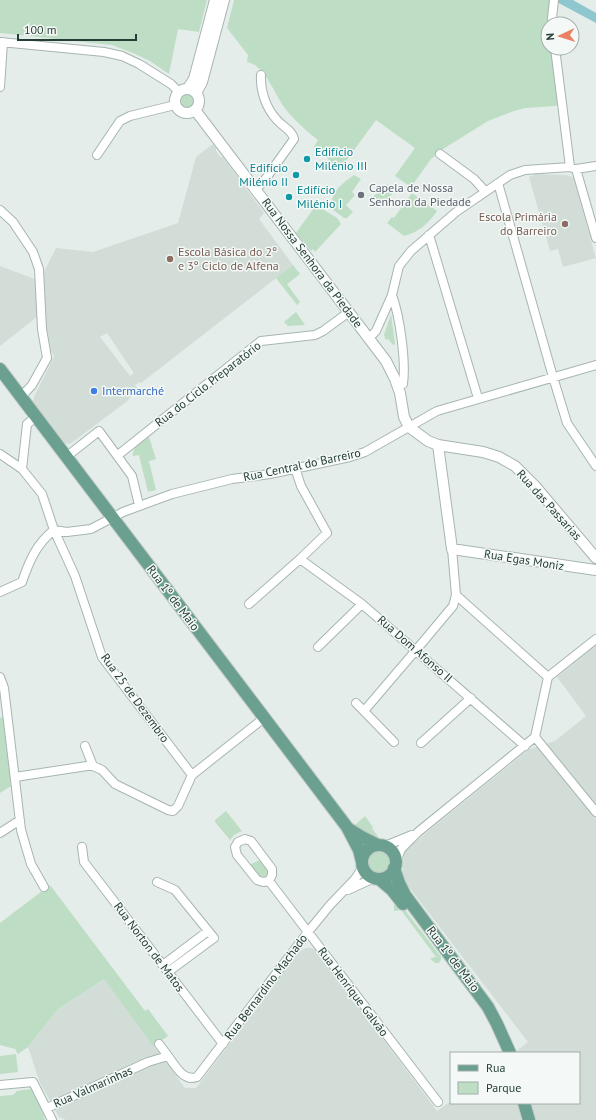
<svg xmlns="http://www.w3.org/2000/svg" width="596" height="1120" viewBox="0 0 596 1120" font-family="'PT Sans',sans-serif">
<style>
.built{fill:#d2ddd7;fill-rule:evenodd}
.green{fill:#beddc5}
.water{fill:#8fc7cf}
.lines{fill:none;stroke-linecap:round;stroke-linejoin:round}
.minor-casing{stroke:#a7b5b0;stroke-width:10}
.tertiary-casing{stroke:#a7b5b0;stroke-width:12}
.primary-casing{stroke:#c2c9c7;stroke-width:14}
.minor{stroke:#fff;stroke-width:8}
.tertiary{stroke:#fff;stroke-width:10}
.primary{stroke:#6ba090;stroke-width:12}
.culture-dot{fill:#0f9aa8;stroke:#f4f9f7;stroke-width:1.5}
.worship-dot{fill:#6b7280;stroke:#f4f9f7;stroke-width:1.5}
.education-dot{fill:#8d6e63;stroke:#f4f9f7;stroke-width:1.5}
.shop-dot{fill:#3f7fe0;stroke:#f4f9f7;stroke-width:1.5}
.labels{text-anchor:middle;stroke-width:3;stroke-linejoin:round;paint-order:stroke}
.culture-label{font-size:12px;fill:#0d838f;stroke:#f4f9f7;text-anchor:start}
.worship-label{font-size:12px;fill:#5b616d;stroke:#f4f9f7;text-anchor:start}
.education-label{font-size:12px;fill:#785e54;stroke:#f4f9f7;text-anchor:end}
.street-label{font-size:12px;fill:#243e36;stroke:#f4f9f7}
.shop-label{font-size:12px;fill:#366cbe;stroke:#f4f9f7;text-anchor:start}
</style>
<rect width="100%" height="100%" fill="#e4ede9"/>
<path class="built" d="M213,144L216,148V151L220,157H223L264,213L259,219L293,265L141,383L139,382L135,385L138,390L126,402L70,444L65,443L33,403L34,397L54,356L48,346L43,324L41,282L45,270L56,248L93,252L178,223L196,157ZM107,333L134,373L130,376L100,337Z
M537,174L566,175L573,177L596,258L563,267L558,249L550,251L529,177Z
M0,266L37,280L38,316L0,346Z
M596,646V1120H66L59,1117L40,1083L28,1047L58,1009L104,979L185,1088H196L300,951L306,948H313L317,951L437,1111L451,1101V1103H579V1053H514L528,1042L402,878L404,851L529,749L555,741L586,716L557,677Z"/>
<path class="green" d="M0,0H207L199,32L178,29L169,74L150,61L133,53L112,45L0,33Z
M234,0H551L549,24H548V48H552L559,101L556,106L525,108L514,111L488,121L443,149L431,159L411,187L395,176L415,148L376,120L338,172L319,147L317,150L314,147L318,140C307,132 296,121 287,111C275,97 266,65 247,62L248,55L227,28Z
M178 101a8 8 0 1 1 16 0a8 8 0 1 1-16 0Z
M354,175L361,179L352,192L355,195L346,205L353,212L347,218H344L332,209C329,193 343,183 354,175Z
M387,184L395,190L385,203H381L373,197Z
M412,193L437,211C428,224 419,232 404,236L387,223L392,217L394,218Z
M316,205L337,218L341,224L315,252L313,249L311,251L296,233Z
M293,265L300,274L287,284L300,302L297,305L276,278Z
M296,312L305,325L288,326L284,322Z
M391,314L395,344L393,345L388,339L386,340L384,335Z
M149,437L156,459L149,461L156,490L148,492L139,455L133,456C131,448 142,442 149,437Z
M3,717L11,786L0,793V718Z
M226,811L242,831L234,835L230,840L215,822V820Z
M365,816L373,827L372,828L378,837L365,832L355,825Z
M367 862a12 12 0 1 1 24 0a12 12 0 1 1-24 0Z
M260,860C264,865 269,869 266,876L259,877L249,865Z
M50,885L145,1011L148,1009L168,1036L153,1046L104,979L58,1009L28,1047L18,1054L15,1049L0,1045V923Z
M398,901L441,957V960L439,963H435L430,958L436,957L401,910L394,911V905Z
M16,1054L18,1072L0,1074V1056Z
M31,1089L41,1107L45,1120H0V1096L13,1095L17,1091Z"/>
<path class="water" d="M553,0H573L596,13V23Z"/>
<g class="lines">
<defs>
<path id="minor" d="M553,24L552,18L554,0
M0,42L104,52L122,56L139,64L171,84L179,92
M555,48L570,167
M0,87L3,42
M440,154L474,179L485,191
M97,155L120,121L130,116L175,105
M576,169L596,238
M498,183L553,377L567,423L596,466
M256,189L264,181L294,139C292,130 283,127 277,120C266,108 260,91 261,75
M0,210L13,222L33,252L39,269L42,329L47,358L32,385L21,397
M429,235L478,398
M392,295C400,317 406,361 403,384
M369,338L376,331L392,295L399,266L411,251L456,212L510,175L525,170L570,167L576,169L596,166
M0,454L22,469L42,494L54,530L75,576L102,657L192,775
M118,455L261,341L315,335L323,331L349,312
M66,457L99,431L132,476L139,505
M22,469L27,424L36,417
M54,530L67,532L91,529L123,512L172,494L232,479L270,474L350,457L365,452L437,411L596,365
M452,549L456,595L548,677
M300,559L362,604L525,746
M0,592L22,582C29,562 36,544 54,530
M249,604L300,559L327,533L301,486L295,468
M318,647L362,604
M0,677L4,688L21,830L31,864L44,887
M548,677L596,639
M356,703L394,742
M364,711L422,643L453,606L456,595
M535,737L596,812
M421,743L471,698
M85,746L93,766
M15,777L87,766H93L102,770L115,784L168,810L173,811L178,806L192,775L264,718
M0,833L20,820
M245,839L251,841L272,869V875L269,881L263,882L257,880L237,855L235,847L238,842Z
M385,846L412,835
M82,847L84,862L223,1044
M396,862L401,849L418,832L535,737L548,677
M269,881L438,1102
M157,882L175,890L214,938L168,972
M348,890L374,878
M163,965L208,931
M159,1044L168,1056
M0,1085L33,1082L52,1120
M47,1108L148,1062L168,1056C175,1065 183,1082 197,1077L308,932L330,905L355,879L363,867"/>
<path id="tertiary" d="M188,88L194,79L215,0
M175 101a12 12 0 1 1 24 0a12 12 0 1 1-24 0Z
M196,93L202,82L224,0
M195,110L386,361L395,379L400,393L404,417L409,427L428,441L438,445L483,452L499,457L515,466L535,486L596,558
M438,445L452,549L596,570"/>
<path id="primary" d="M0,369L347,827L359,850L362,862
M349,829L362,837L378,845
M362 862a17 17 0 1 1 34 0a17 17 0 1 1-34 0Z
M394,868L399,883L405,895L488,1007L497,1024L510,1053
M379,879L392,890L403,904
M524,1103L529,1120"/>
</defs>
<use href="#minor" class="minor-casing"/>
<use href="#tertiary" class="tertiary-casing"/>
<use href="#primary" class="primary-casing"/>
<use href="#minor" class="minor"/>
<use href="#tertiary" class="tertiary"/>
<use href="#primary" class="primary"/>
</g>
<g class="culture-dot">
<circle cx="307" cy="159" r="4"/>
<circle cx="296" cy="175" r="4"/>
<circle cx="289" cy="197" r="4"/>
</g>
<circle class="worship-dot" cx="361" cy="195" r="4"/>
<g class="education-dot">
<circle cx="565" cy="224" r="4"/>
<circle cx="170" cy="259" r="4"/>
</g>
<circle class="shop-dot" cx="94" cy="391" r="4"/>
<g class="labels">
<g class="culture-label">
<text x="315" y="156">Edifício<tspan x="315" dy="14">Milénio III</tspan></text>
<text x="288" y="172" text-anchor="end">Edifício<tspan x="288" dy="14">Milénio II</tspan></text>
<text x="297" y="194">Edifício<tspan x="297" dy="14">Milénio I</tspan></text>
</g>
<g class="worship-label">
<text x="369" y="192">Capela de Nossa<tspan x="369" dy="14">Senhora da Piedade</tspan></text>
</g>
<g class="education-label">
<text x="557" y="221">Escola Primária<tspan x="557" dy="14">do Barreiro</tspan></text>
<text x="178" y="256" text-anchor="start">Escola Básica do 2º<tspan x="178" dy="14">e 3º Ciclo de Alfena</tspan></text>
</g>
<g class="street-label">
<text transform="translate(312 263) rotate(53)" y="4">Rua Nossa Senhora da Piedade</text>
<text transform="translate(208 384) rotate(-38)" y="4">Rua do Ciclo Preparatório</text>
<text transform="translate(302 465) rotate(-12)" y="4">Rua Central do Barreiro</text>
<text transform="translate(549 505) rotate(48)" y="4">Rua das Passarias</text>
<text transform="translate(524 560) rotate(9)" y="4">Rua Egas Moniz</text>
<text transform="translate(173 598) rotate(53)" y="4">Rua 1º de Maio</text>
<text transform="translate(415 649) rotate(41)" y="4">Rua Dom Afonso II</text>
<text transform="translate(135 698) rotate(54)" y="4">Rua 25 de Dezembro</text>
<text transform="translate(149 947) rotate(53)" y="4">Rua Norton de Matos</text>
<text transform="translate(453 959) rotate(53)" y="4">Rua 1º de Maio</text>
<text transform="translate(266 987) rotate(-53)" y="4">Rua Bernardino Machado</text>
<text transform="translate(353 992) rotate(53)" y="4">Rua Henrique Galvão</text>
<text transform="translate(93 1087) rotate(-24)" y="4">Rua Valmarinhas</text>
</g>
<g class="shop-label">
<text x="102" y="395">Intermarché</text>
</g>
</g>
<rect x="450" y="1052" width="130" height="52" fill="#f4f9f7" stroke="#a1aeaa"/>
<rect x="458" y="1065" width="20" height="6" fill="#6ba090" stroke="#a1aeaa"/>
<text x="486" y="1072" font-size="12" fill="#243e36">Rua</text>
<rect x="458" y="1082" width="20" height="12" fill="#beddc5" stroke="#a1aeaa"/>
<text x="486" y="1092" font-size="12" fill="#243e36">Parque</text>
<g transform="translate(560 36) rotate(266)"><circle r="19" fill="#f4f9f7" stroke="#a1aeaa"/>
<path d="M0-3L7 15L0 10L-7 15Z" fill="#eb8064"/>
<text y="-6" font-size="11" font-weight="bold" text-anchor="middle" fill="#243e36">N</text>
</g>
<path d="M18 34v6h118v-6" fill="none" stroke="#243e36" stroke-width="2"/>
<text x="24" y="34" font-size="12" fill="#243e36" stroke="#f4f9f7" stroke-width="3" paint-order="stroke">100 m</text>
</svg>
